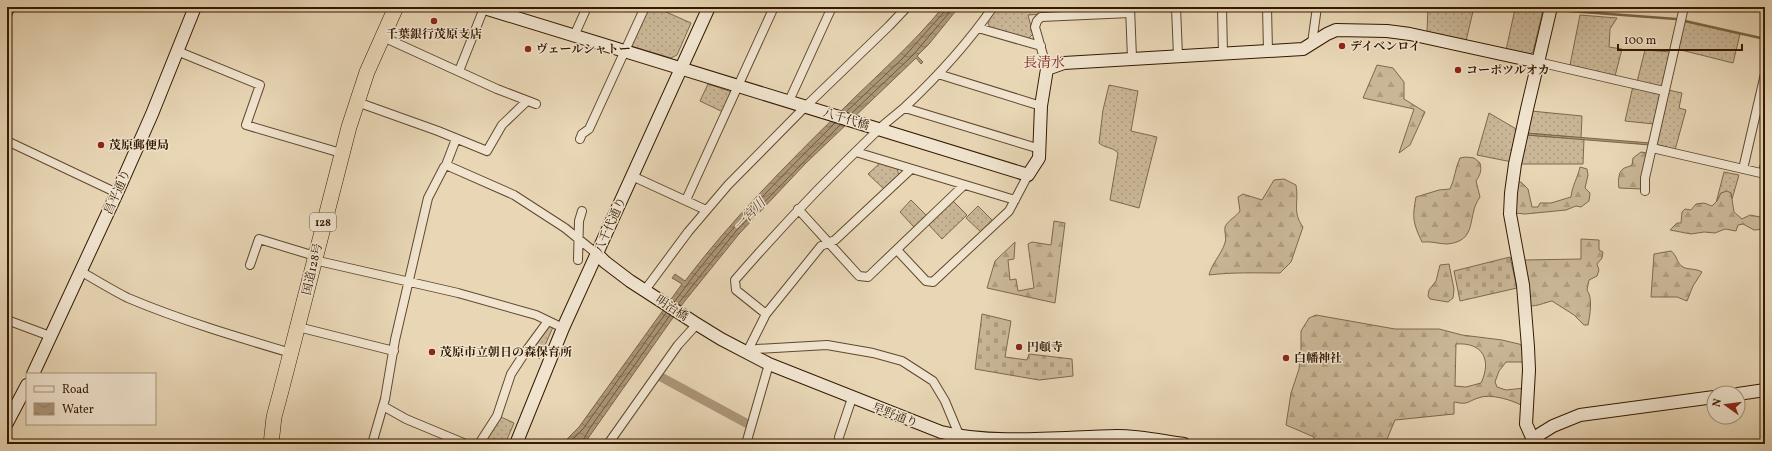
<svg xmlns="http://www.w3.org/2000/svg" width="1772" height="451" viewBox="0 0 1772 451" font-family="Vollkorn,'Noto Serif JP',serif">
<style>
.grass{fill:url(#grass-dots);stroke:#7e684c}
.forest{fill:url(#forest-firs);stroke:#7e684c;fill-rule:evenodd}
.cemetery{fill:url(#cemetery-stones);stroke:#7e684c}
.water{fill:url(#water-waves);stroke:#7b6448}
.lines{fill:none;stroke-linecap:round;stroke-linejoin:round}
.shore{stroke:#70583c;stroke-width:1}
.stream{stroke:#7b6448;stroke-width:2.5}
.canal{stroke:#ab9678;stroke-width:9}
.street-casing{stroke:#61482e;stroke-width:10}
.secondary-casing{stroke:#341901;stroke-width:14}
.highway-casing{stroke:#341901;stroke-width:16}
.street{stroke:#f0e4cf;stroke-width:8}
.secondary{stroke:#f0e4cf;stroke-width:12}
.highway{stroke:#e8d6b5;stroke-width:15}
.poi-dot{fill:#8f2418;stroke:#f0e4cf;stroke-width:1.5}
.labels{text-anchor:middle;stroke-width:3;stroke-linejoin:round;paint-order:stroke}
.shield{fill:#f0e4cf;stroke:#6c563f;stroke-width:1}
.shield-label{font-size:11px;font-weight:bold;fill:#341901}
.poi-label{font-size:12px;font-weight:bold;fill:#341901;stroke:#f0e4cf;text-anchor:start}
.street-label{font-size:12px;fill:#341901;stroke:#f0e4cf}
.water-label{font-size:13px;font-style:italic;fill:#5e452b;stroke:#f0e4cf}
.quarter-label{font-size:14px;fill:#7a1f14;stroke:#f0e4cf}
</style>
<defs>
<pattern id="grass-dots" width="8" height="8" patternUnits="userSpaceOnUse"><rect width="8" height="8" fill="#c9b696"/><path d="M2 2h.1M6 6h.1" fill="none" stroke="#ad9c80" stroke-width="1.8" stroke-linecap="round"/></pattern>
<pattern id="forest-firs" width="22" height="20" patternUnits="userSpaceOnUse"><rect width="22" height="20" fill="#c9b696"/><path d="M5 1l3.5 6h-7zM16 11l3.5 6h-7z" fill="#ad9c80"/></pattern>
<pattern id="cemetery-stones" width="16" height="16" patternUnits="userSpaceOnUse"><rect width="16" height="16" fill="#c9b696"/><path d="M2 7V4a2 2 0 0 1 4 0v3zM10 15v-3a2 2 0 0 1 4 0v3z" fill="#ad9c80"/></pattern>
<pattern id="water-waves" width="16" height="10" patternUnits="userSpaceOnUse"><rect width="16" height="10" fill="#ab9678"/><path d="M0 5q4-4 8 0t8 0" fill="none" stroke="#8c7a60"/></pattern>
</defs>
<rect width="100%" height="100%" fill="#e8d6b5"/>
<filter id="stains"><feTurbulence type="fractalNoise" baseFrequency=".005" numOctaves="4"/><feColorMatrix values="0 0 0 0 .2 0 0 0 0 .09 0 0 0 0 .02 0 0 0 .5 -.17"/></filter>
<radialGradient id="worn" r=".72"><stop offset=".6" stop-color="#630" stop-opacity="0"/><stop offset="1" stop-color="#630" stop-opacity=".3"/></radialGradient>
<path class="grass" d="M649,7H655L691,23L677,55L671,58L631,46Z
M996,7H1082L1078,12L1028,15L1033,34L1028,39L990,28L987,20Z
M1428,7H1474L1466,41L1427,32Z
M1515,9L1543,10L1533,52L1528,55L1506,50Z
M1580,15L1617,18L1610,29L1609,47L1622,49L1615,76L1570,65Z
M1683,21L1740,34L1733,63L1677,49Z
M1645,50L1671,52L1663,85L1661,87L1637,82Z
M708,84L732,92L723,112L700,101Z
M1109,85L1138,91L1131,131L1157,137L1139,208L1110,200L1118,153C1113,147 1104,148 1099,143L1103,110Z
M1633,86L1659,92L1661,95L1654,124L1625,121Z
M1668,90L1682,93L1679,108L1686,110L1675,150L1657,144Z
M1531,111L1582,116L1581,138L1526,133Z
M1489,113L1518,130L1512,162L1477,155Z
M1526,135L1584,139L1583,164H1520Z
M880,163L897,168L899,176L884,189L868,174Z
M1724,172L1739,175L1732,199L1731,193H1721L1716,203Z
M911,200L927,216L914,227L900,212Z
M953,201L967,215L942,239L928,224Z
M978,206L994,222L982,233L966,218Z
M549,326L553,327L539,359L534,350L537,341Z
M499,416L514,423L505,444H482Z"/>
<path class="forest" d="M1377,65L1393,68L1404,82V99L1425,112L1410,145L1399,153L1414,109L1363,98Z
M1641,152L1647,153L1642,189L1619,188C1618,183 1618,172 1623,169C1625,167 1629,167 1632,165L1633,158Z
M1466,157L1474,158L1480,163C1482,171 1480,175 1476,181L1480,197C1466,216 1479,241 1447,244C1439,244 1432,241 1422,242C1413,223 1412,218 1416,197L1439,190L1450,189C1455,179 1455,168 1460,158Z
M1580,167L1587,169L1588,175L1585,188L1590,193L1589,201L1581,207L1576,206L1566,210L1525,214L1514,213L1516,183L1521,182L1528,189L1532,207H1538L1540,203H1551L1571,197C1572,186 1578,177 1580,167Z
M1284,179L1296,185C1299,203 1292,212 1303,227L1291,262L1280,273C1256,273 1233,272 1209,275C1212,263 1221,255 1225,243C1227,238 1224,232 1225,227C1228,220 1236,217 1240,211L1238,197L1243,194L1262,200L1274,180Z
M1727,191L1731,193L1734,212L1742,219L1750,215L1765,218V229L1754,230L1743,224L1738,225L1736,231L1725,229L1715,233L1704,232L1691,234L1670,230L1677,223H1681L1682,212L1685,209L1691,210L1696,204L1704,203L1712,206L1717,201L1721,193Z
M1054,221L1065,223L1055,303L987,288L995,261L1015,242L1014,259L1008,260L1010,280L1016,279L1018,291L1034,288L1028,244L1032,242L1051,245Z
M1581,239L1599,240V250L1603,252L1602,258L1597,264L1599,270L1597,276L1589,280L1587,290C1593,298 1590,315 1588,325H1584L1574,315L1552,301C1543,303 1539,306 1529,306L1523,260L1581,259Z
M1671,251C1677,255 1677,264 1683,267C1688,270 1695,268 1702,272L1693,286L1687,301L1677,297H1651L1654,254Z
M1449,264L1454,289L1453,298L1448,302L1430,299L1428,296L1429,290L1436,281L1440,265Z
M1316,315L1395,329H1439L1462,335L1502,340L1523,345L1525,362H1506L1499,371L1495,382L1497,387L1506,390L1525,388L1523,406C1512,400 1490,393 1478,398C1466,402 1469,405 1454,402V414L1395,420L1385,444H1313L1314,437L1286,425L1291,393L1299,369L1301,349V331L1309,318ZM1456,344C1483,342 1492,360 1481,383L1466,387L1455,386Z"/>
<path class="cemetery" d="M1510,257L1517,288L1460,301L1454,271Z
M982,314L1011,321L1005,357L1027,360L1029,354L1072,359L1073,376L1039,380L975,369Z"/>
<path class="water" d="M943,7H959L929,44L917,56L923,62L921,64L916,58L806,163L739,234L684,302L584,444H562L579,427L682,284L672,278L675,274L685,281C732,219 787,164 843,109C877,75 913,44 943,7Z
M1526,133L1650,143V145L1526,135Z"/>
<g class="lines">
<path class="shore" d="M846,112L903,58L945,11L946,7
M852,113L913,55L954,7
M675,301C721,236 778,180 835,123
M678,304L736,231L840,125
M568,444L583,429L666,313
M581,444L590,428L670,315"/>
<path class="stream" d="M1556,10L1676,19
M1685,21L1765,39"/>
<path class="canal" d="M661,377L746,423"/>
<defs>
<path id="street" d="M1086,7V15
M1130,7L1132,58
M1176,7L1178,56
M1222,7L1223,54
M1267,7L1268,51
M7,15L11,7
M978,28L1041,46
M574,36L587,7
M383,37L497,89L536,104
M1312,43L1317,7
M177,51L260,85L246,125L341,153
M1538,62L1664,91
M1047,69L1035,27L1037,21L1041,17L1130,13
M459,71L484,8
M938,74L1041,106
M789,101L832,7
M357,102L438,131L487,151L502,125L527,101
M905,108L1040,149
M580,139L582,134L589,129L645,7
M7,141L117,193
M1652,148L1765,174
M856,152L1015,200
M446,165L514,195L565,228L597,254
M1743,169L1765,74
M1763,173L1765,164
M632,176L706,210
M1645,191V178L1684,7
M686,200L774,7
M798,209L859,276L868,277L963,186
M897,250L926,281L933,282L1009,211L1028,175
M314,260L458,293L536,315L563,328
M578,260L579,221L582,211
M250,265L259,239L315,256
M80,271C96,280 112,290 128,298C180,320 237,337 291,353
M645,290L688,232L728,185L805,107L889,26L907,7
M766,314L736,290L735,280C780,228 828,178 877,131C886,122 896,115 905,107C937,77 968,43 993,7
M7,320L50,336
M298,327L394,351
M747,352L757,349L827,345L873,353L902,361L933,381L945,401L960,437
M747,352L766,314L821,246L835,240L911,169
M383,406L406,419L466,444
M839,437L852,398
M372,444L385,399L395,340L428,198L444,167L446,165L456,139
M479,444L497,416L511,374L526,351L548,321
M608,444L678,345L697,324
M746,444L769,364"/>
<path id="secondary" d="M481,7L1028,175L1039,158L1041,106L1047,69L1064,63L1303,49L1327,34L1336,30L1387,31L1410,34L1538,62
M597,254L605,262L630,281L695,323L721,339L769,364L941,432C994,445 1062,437 1117,436C1140,436 1162,441 1184,444
M33,374L117,193L152,114L195,7
M1738,394L1765,390
M7,423L27,385
M1534,442L1526,424L1529,370L1528,347L1523,285L1510,214L1511,193L1515,164L1527,109L1551,7
M516,444L563,328L709,7
M1533,444L1540,434L1553,426L1580,415L1714,397"/>
<path id="highway" d="M271,444L274,417L281,391L349,127L367,72L396,7"/>
</defs>
<use href="#street" class="street-casing"/>
<use href="#secondary" class="secondary-casing"/>
<use href="#highway" class="highway-casing"/>
<use href="#street" class="street"/>
<use href="#secondary" class="secondary"/>
<use href="#highway" class="highway"/>
</g>
<g class="poi-dot">
<circle cx="434" cy="21" r="4"/>
<circle cx="1342" cy="46" r="4"/>
<circle cx="528" cy="49" r="4"/>
<circle cx="1458" cy="70" r="4"/>
<circle cx="101" cy="145" r="4"/>
<circle cx="1019" cy="347" r="4"/>
<circle cx="432" cy="352" r="4"/>
<circle cx="1286" cy="358" r="4"/>
</g>
<g class="labels">
<rect class="shield" x="310" y="213" width="26" height="18" rx="3"/>
<g class="shield-label">
<text x="323" y="226">128</text>
</g>
<g class="poi-label">
<text x="434" y="38" text-anchor="middle">千葉銀行茂原支店</text>
<text x="1350" y="50">デイベンロイ</text>
<text x="536" y="53">ヴェールシャトー</text>
<text x="1466" y="74">コーポツルオカ</text>
<text x="109" y="149">茂原郵便局</text>
<text x="1027" y="351">円頓寺</text>
<text x="440" y="356">茂原市立朝日の森保育所</text>
<text x="1294" y="362">白幡神社</text>
</g>
<g class="street-label">
<text transform="translate(846 119) rotate(17)" y="4">八千代橋</text>
<text transform="translate(117 192) rotate(-66)" y="4">昌平通り</text>
<text transform="translate(610 225) rotate(-66)" y="4">八千代通り</text>
<text transform="translate(312 269) rotate(-77)" y="4">国道128号</text>
<text transform="translate(672 308) rotate(33)" y="4">明治橋</text>
<text transform="translate(895 415) rotate(21)" y="4">早野通り</text>
</g>
<g class="water-label">
<text transform="translate(749 214) rotate(-46)" y="5">一宮川</text>
</g>
<g class="quarter-label">
<text x="1044" y="67">長清水</text>
</g>
</g>
<rect width="1772" height="451" fill="none" stroke="#e8d6b5" stroke-width="24"/>
<rect x="8" y="8" width="1756" height="435" fill="none" stroke="#341901" stroke-width="2"/>
<rect x="12" y="12" width="1748" height="427" fill="none" stroke="#341901"/>
<rect x="26" y="373" width="130" height="52" fill="#f0e4cf" stroke="#a5937d"/>
<rect x="34" y="386" width="20" height="6" fill="#f0e4cf" stroke="#a5937d"/>
<text x="62" y="393" font-size="12" fill="#341901">Road</text>
<rect x="34" y="403" width="20" height="12" fill="url(#water-waves)" stroke="#a5937d"/>
<text x="62" y="413" font-size="12" fill="#341901">Water</text>
<g transform="translate(1726 405) rotate(284)"><circle r="19" fill="#f0e4cf" stroke="#a5937d"/>
<path d="M0-3L7 15L0 10L-7 15Z" fill="#8f2418"/>
<text y="-6" font-size="11" font-weight="bold" text-anchor="middle" fill="#341901">N</text>
</g>
<path d="M1618 44v6h124v-6" fill="none" stroke="#341901" stroke-width="2"/>
<text x="1624" y="44" font-size="12" fill="#341901" stroke="#f0e4cf" stroke-width="3" paint-order="stroke">100 m</text>
<rect width="100%" height="100%" filter="url(#stains)"/>
<rect width="100%" height="100%" fill="url(#worn)"/>
</svg>
